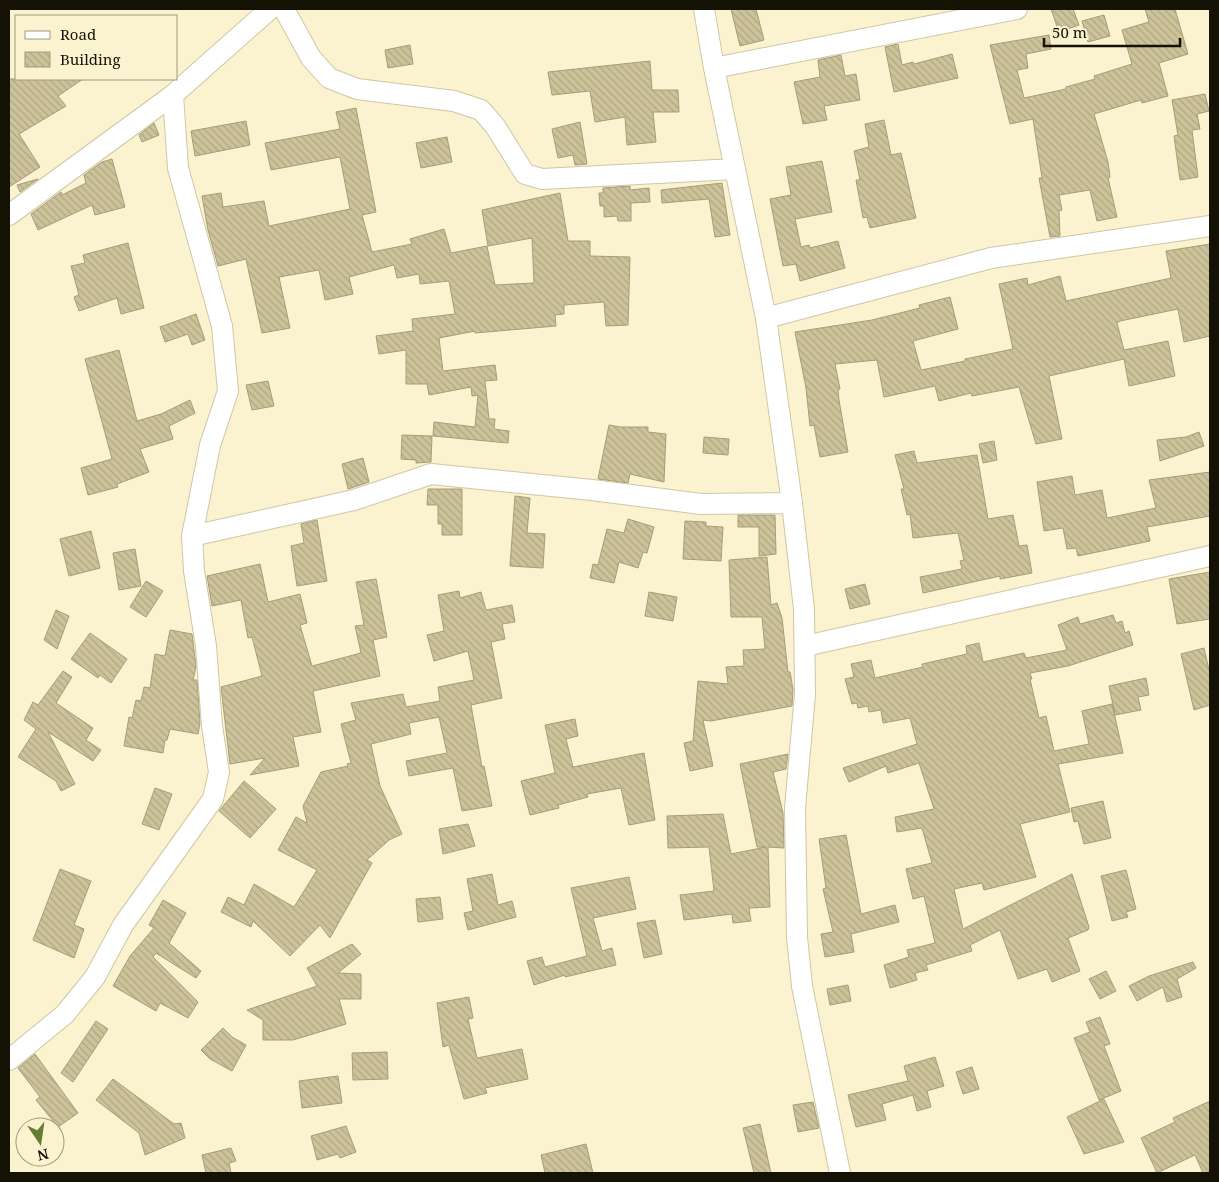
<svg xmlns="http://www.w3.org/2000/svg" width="1219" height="1182" viewBox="0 0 1219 1182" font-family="'Noto Serif',serif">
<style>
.building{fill:url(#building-back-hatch);stroke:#a49d7b}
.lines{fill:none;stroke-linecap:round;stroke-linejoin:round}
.minor-casing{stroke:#cfc7a4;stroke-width:22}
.minor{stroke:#fff;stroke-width:20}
</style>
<defs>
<pattern id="building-back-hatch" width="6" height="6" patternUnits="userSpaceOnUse" patternTransform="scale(1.25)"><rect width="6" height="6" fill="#cdc39a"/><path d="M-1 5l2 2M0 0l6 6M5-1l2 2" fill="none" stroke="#afa683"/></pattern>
</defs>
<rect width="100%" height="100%" fill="#fbf3cf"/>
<path class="building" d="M731,9H756L764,40L740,46Z
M1051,9H1073L1079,25L1059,32Z
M1145,9H1175L1188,54L1159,63L1168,96L1142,103L1141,100L1094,114L1108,162L1110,177L1108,178L1117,217L1097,221L1090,190L1059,195L1062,210L1059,211L1060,236L1050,237L1039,178H1042L1033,119L1010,124L990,45L1049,35L1051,49L1026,54L1028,68L1017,70L1024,98L1066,89V87L1095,79L1094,76L1132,64L1122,30L1149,22Z
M1104,15L1110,36L1088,42L1082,21Z
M898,44L902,65L913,62L914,64L952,54L958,78L894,92L885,47Z
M410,45L413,64L388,68L385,50Z
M841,55L845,76L856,74L860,100L824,106L827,120L803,124L794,82L820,77L818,60Z
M650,61L652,90H678L679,112H653L656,142L627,145L625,117L595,122L590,91L552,95L548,72Z
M9,79H83L58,96L66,106L19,134L40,167L9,187Z
M1205,94L1209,111L1197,114L1200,129L1192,130L1198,177L1180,180L1174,136L1178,135L1172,100Z
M356,108L376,212L362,215L372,252L412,244L410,239L444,229L451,253L487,246L495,285L534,283L532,238L488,246L482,210L560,193L568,241H590V256L630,257L628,325L606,326L604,302L564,305V314L555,315L556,326L475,333V331L439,338L443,371L495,365L497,380L485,381L489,419H495L494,429L509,431L508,443L433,436L434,422L475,427L478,395L472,396L471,387L429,395L427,384H406V350L379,354L376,336L413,331L412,319L455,314L449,281L420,284L419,274L397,278L394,265L349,277L353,294L325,300L319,270L279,277L290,328L262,333L246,259L218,266L208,230L202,196L221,193L223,207L264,201L269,226L350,209L340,157L271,170L265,143L340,129L336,112Z
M884,120L891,155L901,153L916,218L870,228L867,217L863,218L856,180H860L854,151L869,147L865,124Z
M246,121L250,145L195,156L191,131Z
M580,122L587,164L575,165L573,155L558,158L552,129Z
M154,123L159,135L142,142L139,135Z
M447,137L452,162L421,168L416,143Z
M112,159L125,207L95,215L92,205L38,230L31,214L61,192L62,195L86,183L84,175L102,162Z
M822,161L832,212L795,219L801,247L809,245L810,248L838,241L845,268L800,281L796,264L783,266L770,199L791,195L786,167Z
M38,179L20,192L17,185Z
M722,183L730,235L715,237L709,199L662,203L661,190Z
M630,186V190L649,188L650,202L631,203V221H618L617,216L604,217V206H600L599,193H603V188Z
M128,243L144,308L121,314L117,298L79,311L74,297L79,295L71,266L85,263L83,255Z
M1210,244V336L1184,342L1178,309L1120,321L1117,323L1124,350L1168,341L1175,376L1129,386L1124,359L1049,376L1062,439L1036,444L1019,387L972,396L971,393L939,401L935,386L884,397L877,360L835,364L840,389L838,390L839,400L848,452L820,457L814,425L810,426L806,388L795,332L872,320L920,308L919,305L950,297L958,329L913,341L921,370L965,361V359L1013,349L999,284L1027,278L1028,285L1060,276L1066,301L1171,278L1166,251Z
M196,314L205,340L192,345L188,334L165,342L160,327Z
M119,350L137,421L161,414L190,400L195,413L169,426L173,439L140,449L149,472L117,484L118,487L88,495L81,468L112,459L85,359Z
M268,381L274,406L252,410L246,385Z
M609,425L620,427H648V432L666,434L664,482L630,474L628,483L598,479Z
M1199,432L1204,446L1160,461L1157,440L1186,437Z
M402,435L432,436L431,462L416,463V460L401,459Z
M704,437L729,439L728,455L703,453Z
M994,441L997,460L983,463L979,444Z
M914,451L917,463L977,455L988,519L1013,515L1019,546L1027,545L1032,573L1000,579V576L923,593L920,577L962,569L960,561L964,560L958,533L913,538L910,514L907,515L901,489H904L895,455Z
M363,458L369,482L348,489L342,464Z
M1210,472V516L1147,527L1150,541L1078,556L1076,548L1067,549L1063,528L1044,531L1037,482L1072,476L1075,495L1102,490L1107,518L1156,508L1149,480Z
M428,489H462V535H442V524H438V505H427Z
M515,496L530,498L527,533L545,534L543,568L510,566Z
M738,515H775L776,554L759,556V527H738Z
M628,519L654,527L647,553L643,552L638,568L619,562L614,583L590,578L593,564L598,565L607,529L624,533Z
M317,520L327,581L297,586L291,546L304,543L301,524Z
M685,521L706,522V526L723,527L721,561L683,559Z
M91,531L100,568L69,576L60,539Z
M135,549L141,586L119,590L113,553Z
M767,557L771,605L777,603L782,618L788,672H790L793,689L792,706L711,721L703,720L713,766L690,771L684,743L693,741L698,681L728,684L726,667L744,666L743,650L765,649L762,617H731L729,560Z
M260,564L268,602L300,594L307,623L300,625L312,666L361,653L355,626L364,625L356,582L376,579L387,637L373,640L380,676L313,691L321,732L293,737L299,766L250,775L265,758L230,764L221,687L262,676L252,637L248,638L241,600L212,606L207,576Z
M1210,572V619L1177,624L1169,579Z
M146,581L163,591L146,617L130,607Z
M865,584L870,604L850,609L845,589Z
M459,591L460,598L481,592L486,610L512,605L515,622L502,624L505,639L491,642L502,698L471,705L482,767L484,766L492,806L462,811L453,768L409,776L406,761L447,753L439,717L409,723L411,734L371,744L380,786L402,834L389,840L367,860L372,863L330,938L320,925L290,956L253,921L251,927L221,912L228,897L244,905L254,884L294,907L317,870L278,850L296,817L307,823L303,806L321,772L348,766L347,764L351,763L341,724L356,720L351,703L403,694L406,707L440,701L438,687L474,680L468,651L434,661L427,635L444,631L438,595Z
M649,592L677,597L673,621L645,616Z
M56,610L69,616L57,649L44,640Z
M1113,615L1116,623L1122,621L1125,633L1129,631L1133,645L1068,666L1030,673L1032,679H1030L1039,718L1046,716L1054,751L1089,744L1082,711L1112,704L1123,753L1058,764L1070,812L1020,824L1036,877L984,890L982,883L954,889L963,929L1072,874L1089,927L1088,930L1068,938L1080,971L1052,982L1047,969L1018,979L1000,930L970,945L972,951L926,965L928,970L915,973L917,980L890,988L884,965L909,957L907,950L935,943L924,896L913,899L906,869L932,863L922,828L897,832L895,817L934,809L919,763L888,773L886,766L849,782L843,768L917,744L910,718L883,723L881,710L869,712L868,706L858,708L857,703L852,704L845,679L854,677L851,664L871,660L875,678L923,667L922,664L967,654L966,646L979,643L983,662L1024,653L1026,658L1067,650L1058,625L1078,617L1080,624Z
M170,630L192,634L196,667L193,680H197L200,723L198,734L170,729L167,740H165L163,753L124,746L129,717L132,718L136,700L141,701L144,687L150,688L155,654L165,656Z
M90,633L127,659L111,683L100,675L98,678L71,659Z
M1204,648L1210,674V705L1194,710L1181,654Z
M63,671L72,677L56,703L93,728L86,740L101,750L93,761L48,732L75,784L61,791L56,781L18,757L36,729L24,720L33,702L38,705Z
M1146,678L1149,695L1138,697L1141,710L1115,715L1109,686Z
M575,719L578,736L566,739L573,767L644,753L655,820L629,825L621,788L587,794L588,797L558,805L559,808L530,815L521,781L555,773L545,725Z
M788,754L786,769L773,772L783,813L784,848L768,847L770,907L749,908L751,921L733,923L732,914L684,920L680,895L714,891L709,847L668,848L667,816L723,814L731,854L766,847H757L740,764Z
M244,781L276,809L250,838L219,811Z
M155,788L172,794L159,830L142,824Z
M1103,801L1111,838L1084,844L1078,821L1074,822L1071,808Z
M468,824L475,846L443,854L439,829Z
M846,835L861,914L895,905L899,922L851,934L854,952L825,957L821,934L833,932L823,889L826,888L819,839Z
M60,869L91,881L74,925L84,929L74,958L33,940Z
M1126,870L1136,909L1126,912L1128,917L1112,921L1101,876Z
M492,874L498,905L512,901L516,917L468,930L464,913L473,911L467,879Z
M629,877L636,909L593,918L602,951L612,948L616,965L565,977V975L534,985L527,961L542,957L545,967L587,956L571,888Z
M440,897L443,919L418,922L416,899Z
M163,900L186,913L169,943L201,971L196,978L156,953L153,957L198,1002L188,1018L160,1003L156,1011L113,986L130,956L154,928L149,925Z
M655,920L662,954L644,958L637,923Z
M352,944L361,954L338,973L361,974V999H339L346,1024L293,1040H263V1020L247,1010L317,986L307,968Z
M1193,962L1196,968L1177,979L1182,997L1167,1002L1163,987L1137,1001L1129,986L1149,976Z
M1106,971L1116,991L1100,999L1089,979Z
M848,985L851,1001L830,1005L827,989Z
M469,997L473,1018L468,1019L477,1058L522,1049L528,1079L485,1088L487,1093L464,1099L449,1045L443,1047L437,1003Z
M1100,1017L1110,1044L1104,1046L1121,1091L1099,1100L1074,1038L1090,1032L1086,1022Z
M96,1021L108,1029L73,1082L61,1073Z
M223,1028L232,1037L246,1045L232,1071L210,1059L201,1050Z
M387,1052L388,1079L353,1080L352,1053Z
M35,1054L78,1113L58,1127L36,1100L40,1097L18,1068Z
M935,1057L944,1086L927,1091L931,1107L917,1111L913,1095L882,1104L886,1120L856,1127L848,1095L908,1081L904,1066Z
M972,1067L979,1089L963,1094L956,1072Z
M338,1076L342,1103L302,1108L299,1081Z
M113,1079L174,1124L181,1123L185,1138L145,1155L139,1133L96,1100Z
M1104,1099L1124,1142L1084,1154L1067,1117Z
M1210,1101V1173H1203L1195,1155L1157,1173L1141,1138L1175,1122L1173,1118Z
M813,1102L819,1128L798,1132L793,1105Z
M760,1124L771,1173H754L743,1128Z
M346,1126L356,1152L340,1158L338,1154L317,1160L311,1136Z
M586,1144L593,1173H545L541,1155Z
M231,1148L236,1161L229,1163L231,1173H206L202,1155Z"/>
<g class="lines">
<defs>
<path id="minor" d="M284,9L311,58L329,78L357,89L454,101L481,110L495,126L525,174L542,179L735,169
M704,9L714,68L766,318L792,503L804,609L805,694L795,808L797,937L802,986L840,1173
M714,68L1017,9
M9,215L173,95
M766,318L991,258L1210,226
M192,536L354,500L431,474L592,490L701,504L792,503
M805,646L1210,556
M9,1060L65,1014L95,977L123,925L213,799L219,772L212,726L206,646L194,571L192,536L210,445L228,391L222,326L178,168L173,95L270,9"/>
</defs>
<use href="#minor" class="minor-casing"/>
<use href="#minor" class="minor"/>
</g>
<rect width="1219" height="1182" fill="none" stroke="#141105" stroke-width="20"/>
<rect x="15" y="15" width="162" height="65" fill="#fbf3cf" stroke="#9f997e"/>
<rect x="25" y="31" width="25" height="8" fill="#ffffff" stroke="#9f997e"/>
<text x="60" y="40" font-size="15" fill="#141105">Road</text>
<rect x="25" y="52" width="25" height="15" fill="url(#building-back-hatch)" stroke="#9f997e"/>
<text x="60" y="65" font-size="15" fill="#141105">Building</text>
<g transform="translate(40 1142) rotate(167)"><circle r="24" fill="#fbf3cf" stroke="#9f997e"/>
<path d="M0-4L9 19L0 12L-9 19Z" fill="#657d30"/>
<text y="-8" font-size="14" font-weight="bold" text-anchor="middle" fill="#141105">N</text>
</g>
<path d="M1044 38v8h136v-8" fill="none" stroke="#141105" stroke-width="2.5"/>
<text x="1052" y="38" font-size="15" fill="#141105" stroke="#fbf3cf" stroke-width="4" paint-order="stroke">50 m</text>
</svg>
